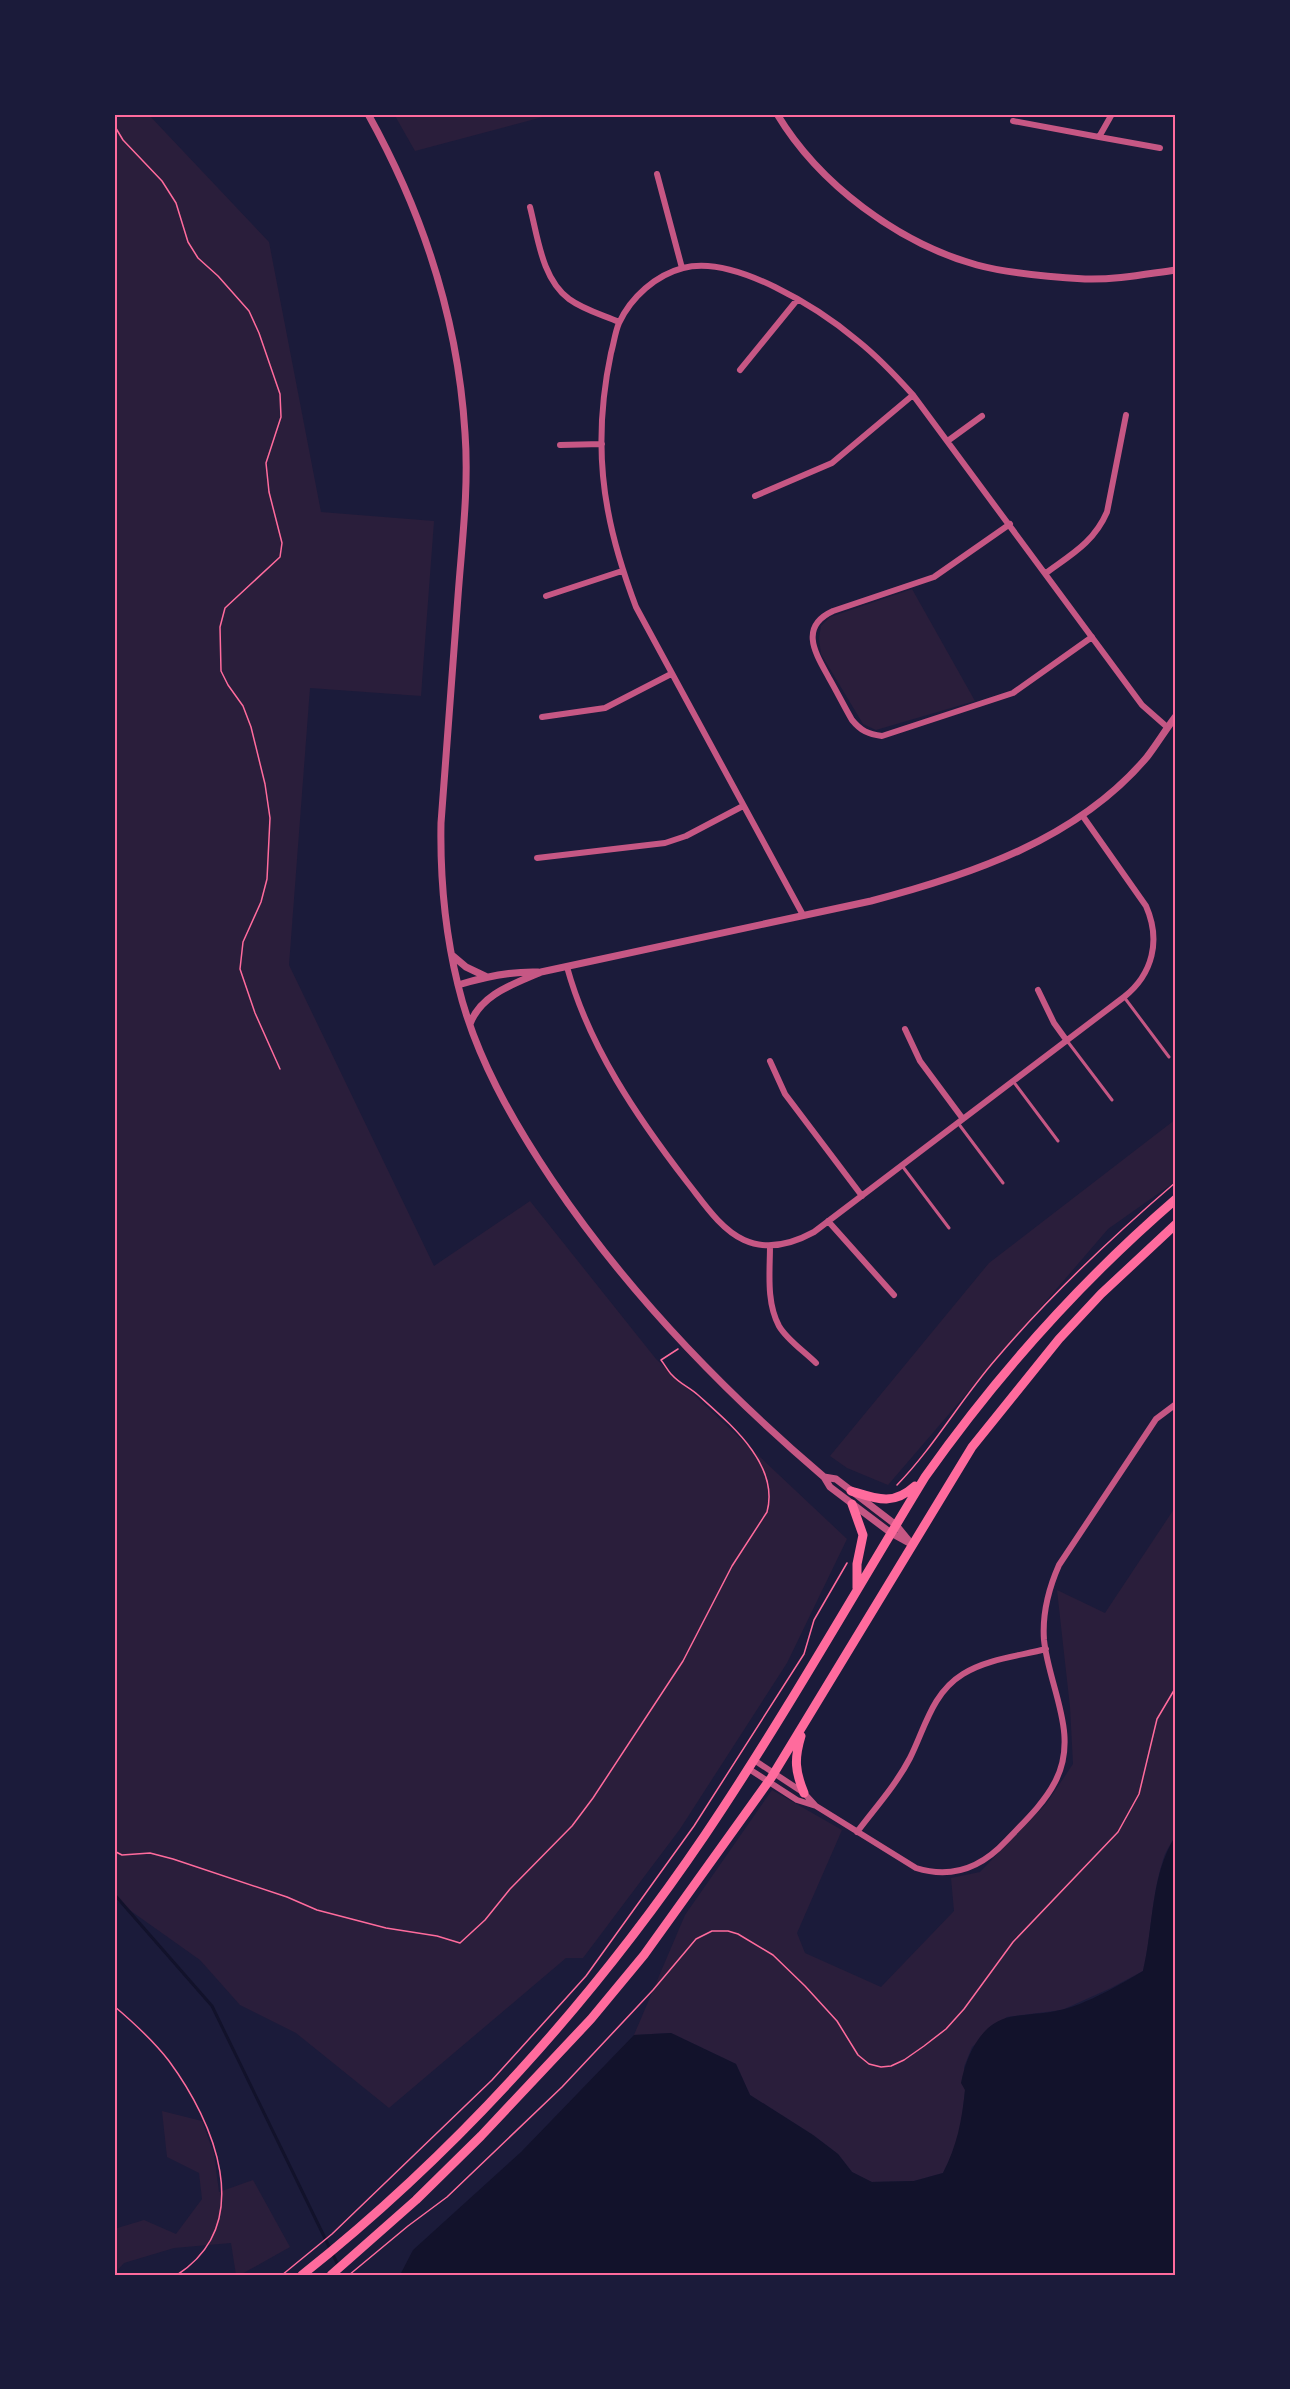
<svg xmlns="http://www.w3.org/2000/svg" width="1290" height="2389" viewBox="0 0 1290 2389" font-family="Helvetica,sans-serif">
<style>
.green{fill:#2a1e3b}
.water{fill:#12122b}
.lines{fill:none;stroke-linecap:round;stroke-linejoin:round}
.stream{stroke:#12122b;stroke-width:3}
.path{stroke:#ff6b9d;stroke-width:1.5}
.service{stroke:#c65784;stroke-width:3}
.minor{stroke:#c65784;stroke-width:6}
.tertiary{stroke:#c65784;stroke-width:7}
.primary{stroke:#ff6b9d;stroke-width:9}
.neatline{fill:none;stroke:#ff6b9d;stroke-width:2}
</style>
<rect width="100%" height="100%" fill="#1b1b3a"/>
<path class="green" d="M114,114H148L269,242L321,512L434,521L421,696L310,688L289,965L434,1266L530,1201L656,1359L847,1539L787,1663L680,1829L583,1958H566L389,2108L296,2033L240,2005L200,1960L114,1899Z
M394,114H554L415,151Z
M912,589L975,701L876,730L863,724L821,654L819,638L821,626L830,617Z
M1176,1119V1181L1108,1229L888,1485L847,1468L830,1456L989,1263Z
M1176,1506V1835C1172,1843 1165,1851 1163,1860C1151,1896 1152,1934 1143,1971L1111,1988L1062,2010L1007,2017L972,2047L964,2067L965,2090L961,2126L952,2154L943,2173L914,2181L871,2182L852,2172L838,2154L813,2135L750,2095L736,2064L671,2033L634,2035L685,1915L772,1790L842,1830L797,1933L805,1953L881,1987L954,1911L951,1878L980,1872L1046,1804L1073,1764L1070,1707L1057,1590L1105,1613Z
M162,2111L202,2121L214,2154L219,2192L253,2180L290,2247L240,2275H236L231,2243L174,2248L124,2263L114,2274V2229L144,2220L176,2234L202,2199L199,2173L167,2157Z"/>
<path class="water" d="M1176,1835V2275H400L413,2250L521,2152L634,2035L671,2033L736,2064L750,2095L813,2135L838,2154L852,2172L872,2182L914,2181L943,2173C957,2146 962,2120 965,2090L961,2083C966,2057 980,2023 1010,2017C1026,2014 1044,2014 1060,2010C1085,2005 1121,1984 1143,1971C1154,1925 1150,1876 1176,1835Z"/>
<g class="lines">
<path class="stream" d="M114,1894L212,2006L338,2265"/>
<path class="path" d="M114,125L123,140L162,181L176,203L188,242L198,258L218,276L249,311L259,333L280,394L281,417L266,463L269,492L282,543L280,557L225,608L220,627L221,671L228,685L243,706L251,727L265,784L270,818L267,879L261,902L243,942L240,969L255,1013L280,1069
M897,1485C934,1447 961,1399 996,1359C1051,1294 1112,1237 1176,1182
M114,1851L122,1855L150,1853L173,1859L287,1897L317,1910L386,1928L437,1936L460,1943L485,1920L510,1889L572,1826L593,1798L683,1661L732,1566L767,1512C780,1464 729,1423 698,1395C690,1388 679,1383 672,1375C668,1371 665,1365 661,1360L678,1349
M114,2006C134,2023 153,2040 169,2061C214,2122 257,2223 177,2275
M282,2275L332,2234L492,2080L586,1976L694,1826L804,1654L814,1620L847,1563
M349,2275L408,2226L447,2197L562,2087L653,1990L696,1939L712,1931H728L738,1934L773,1955L805,1986L837,2021L858,2055L869,2064L881,2067L891,2066L904,2060L924,2046L946,2029L964,2009L1013,1942L1118,1832L1139,1794L1157,1719L1176,1687"/>
<path class="service" d="M1124,997L1169,1057
M1068,1042L1112,1100
M1013,1081L1058,1141
M958,1123L1003,1183
M903,1167L949,1228"/>
<path class="minor" d="M1013,121L1099,137L1112,114
M1099,137L1160,148
M657,174L682,268
M530,207C538,238 542,279 569,299C584,310 603,315 619,322
M740,370L797,300
M949,440L982,416
M560,445L602,444
M755,496L832,463L913,395
M1010,524L934,577L833,611C798,627 816,654 829,678C837,692 844,706 852,720C861,731 868,734 882,736L1013,693L1092,637
M1046,573C1072,554 1094,542 1107,512L1126,415
M546,596L622,571
M542,717L605,708L671,674
M537,858L665,843L686,836L743,806
M803,915L636,607C624,575 614,544 608,511C598,459 600,405 611,353C614,343 615,332 619,323C631,297 656,275 683,268C734,254 820,309 858,341C878,357 896,376 913,395L1142,705L1167,727
M567,967C589,1047 637,1117 687,1182C703,1202 720,1229 744,1240C768,1251 792,1244 814,1232L1124,997C1153,974 1161,940 1146,906L1082,815
M1038,990L1054,1023L1067,1041
M905,1029L920,1061L963,1119
M770,1061L785,1094L862,1196
M828,1221L894,1295
M770,1246C770,1271 766,1302 779,1326C787,1340 804,1351 816,1363
M754,1760L804,1793L815,1805
M749,1769L797,1800L816,1806L916,1868C951,1879 981,1868 1006,1841C1023,1823 1043,1805 1055,1782C1080,1735 1049,1688 1044,1640C1042,1613 1048,1590 1059,1565L1156,1419L1176,1404
M857,1832C875,1808 896,1785 910,1758C925,1728 932,1693 963,1674C987,1659 1019,1656 1046,1649"/>
<path class="tertiary" d="M368,114C423,213 458,319 465,433C469,487 462,542 458,596C452,672 447,748 441,823C440,878 445,932 458,985C475,1056 512,1120 552,1180C628,1293 721,1389 824,1477L830,1487L891,1533L911,1544
M777,114C819,184 898,243 977,265C1011,274 1050,277 1085,279C1116,280 1146,274 1176,270
M453,956L466,967L487,977
M458,985C484,977 510,971 538,972
M470,1024C481,994 514,984 541,972L871,901C971,875 1078,839 1147,757C1157,744 1166,729 1176,716
M824,1477L836,1479L896,1525L909,1541"/>
<path class="primary" d="M851,1491C877,1499 893,1506 915,1486
M852,1504L863,1535L857,1564V1588
M801,1736C794,1759 795,1771 804,1793
M302,2275C458,2151 594,1999 705,1835C783,1719 852,1597 925,1477C997,1375 1081,1281 1176,1199
M331,2275L416,2200L481,2136L591,2019L644,1955L771,1778L972,1447L1059,1339L1101,1294L1176,1224"/>
</g>
<rect width="1290" height="2389" fill="none" stroke="#1b1b3a" stroke-width="231"/>
<rect x="116" y="116" width="1058" height="2158" class="neatline"/>
</svg>
